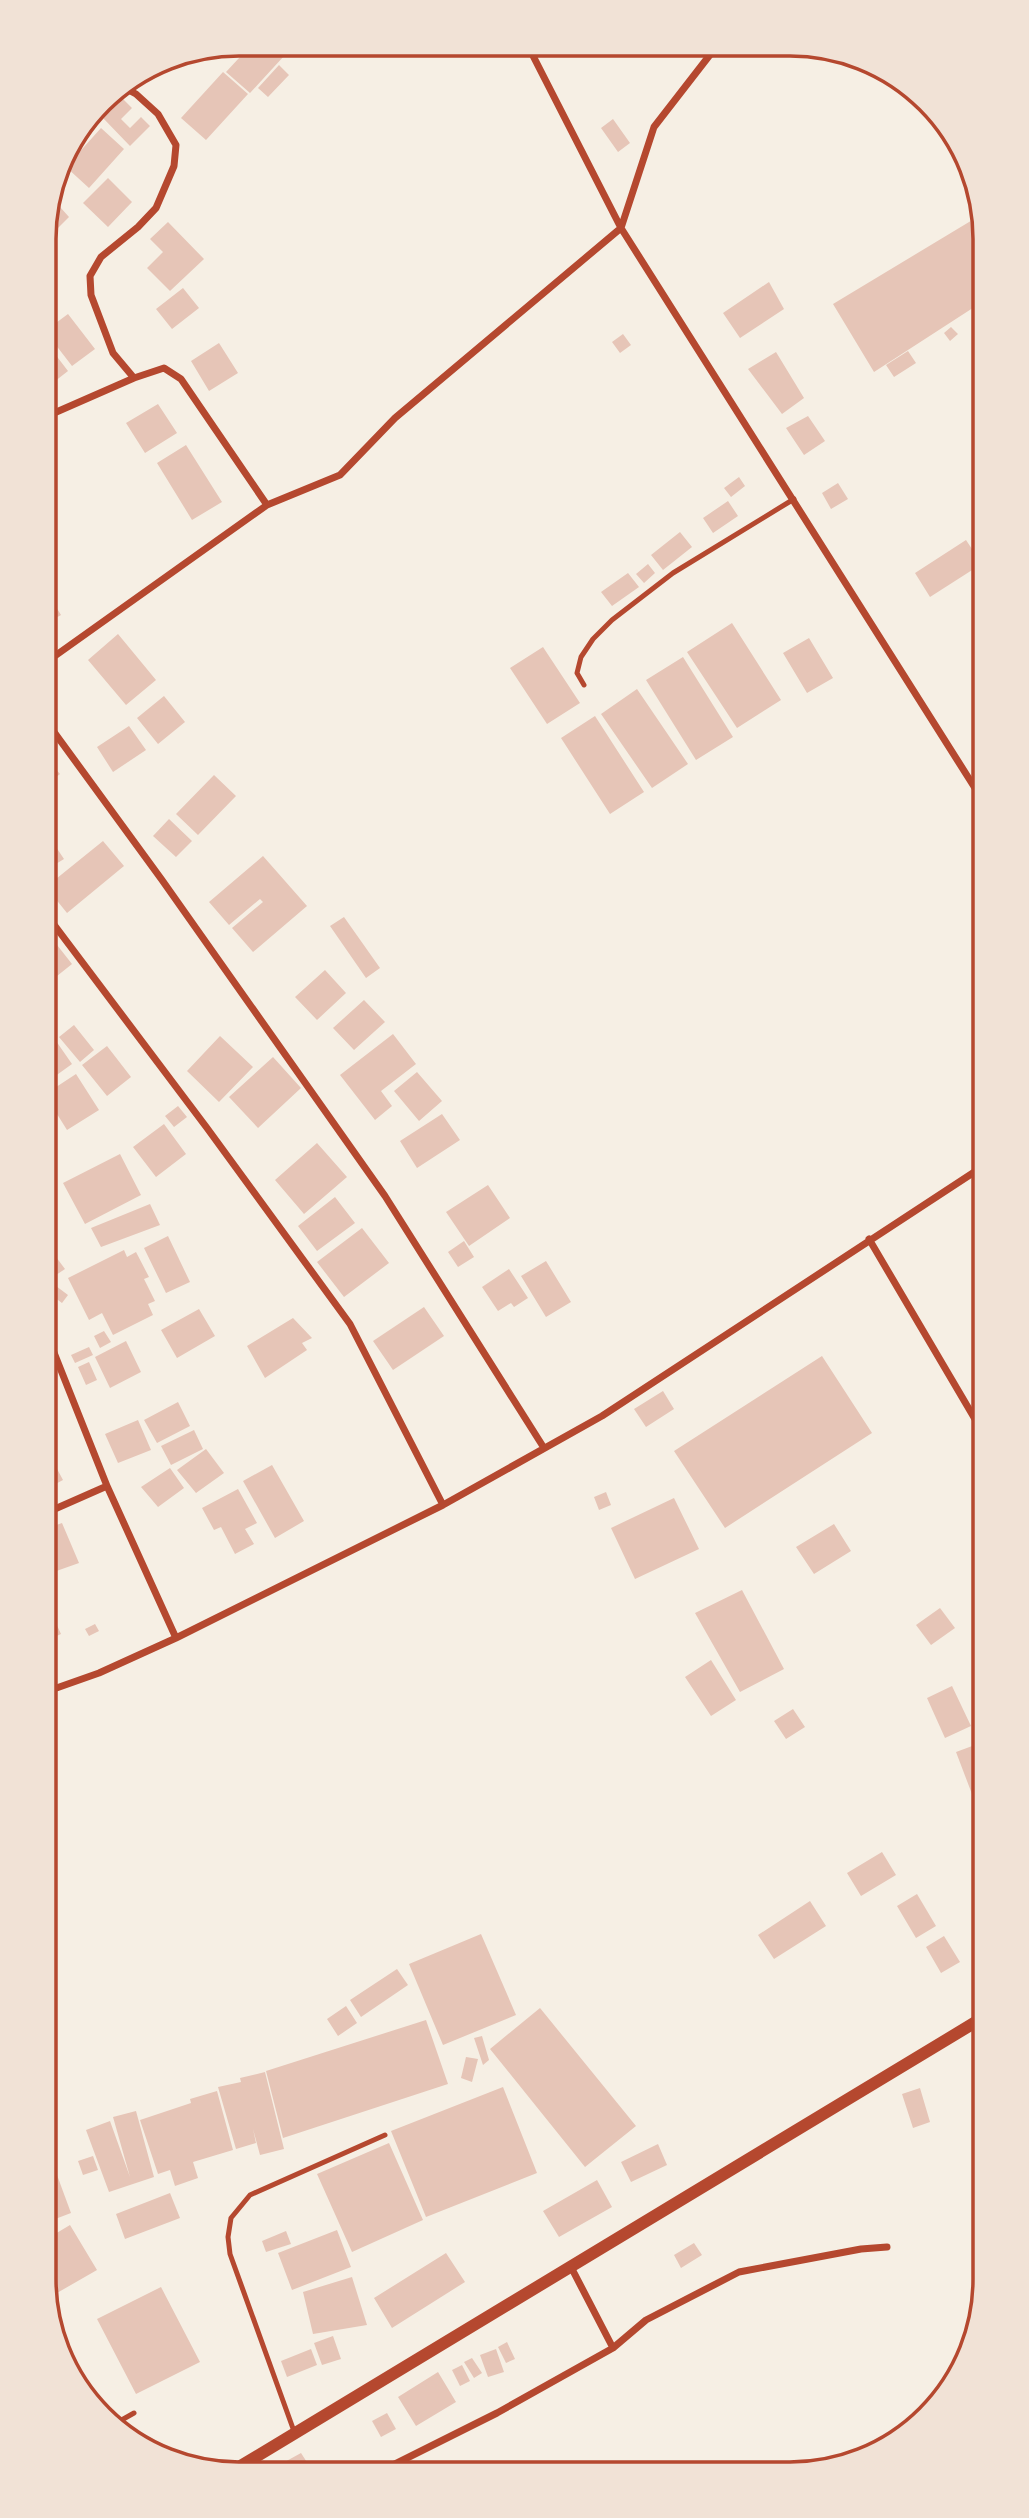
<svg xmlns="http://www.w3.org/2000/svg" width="1029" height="2518" viewBox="0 0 1029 2518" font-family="'Asap Condensed',sans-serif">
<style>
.building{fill:#e6c5b7}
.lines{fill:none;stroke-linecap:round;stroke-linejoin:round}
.service{stroke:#b5482f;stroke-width:5}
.minor{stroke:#b5482f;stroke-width:7}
.tertiary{stroke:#b5482f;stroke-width:12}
.rim{fill:none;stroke:#b5482f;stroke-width:3.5}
</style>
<rect width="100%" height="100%" fill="#f6efe4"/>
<path class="building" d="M252,44H271L284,56L250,93L226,72Z
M279,65L289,75L268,97L258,88Z
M223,72L248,94L206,140L181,118Z
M106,98L109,100L83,134L80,132Z
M123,99L132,108L121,119L130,128L141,117L150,126L130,146L103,118Z
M613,119L630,143L618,152L601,128Z
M101,128L124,149L89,188L66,167Z
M108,178L132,202L108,227L83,203Z
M52,198L69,217L47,239L44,236V226Z
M979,216V304L874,372L833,304Z
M168,222L204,259L170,291L147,268L163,252L150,239Z
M769,282L784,309L740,338L723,313Z
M183,288L199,308L172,329L156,309Z
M44,307L54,316L44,326Z
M68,314L95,349L72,366L45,331Z
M951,327L958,334L950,341L944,333Z
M623,334L631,345L620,353L612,342Z
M45,341L68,371L45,389Z
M219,343L238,373L209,391L191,361Z
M908,351L916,363L894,377L886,365Z
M776,352L804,398L782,414L748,369Z
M158,404L177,433L145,453L126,423Z
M808,416L825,441L804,455L786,428Z
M186,445L222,502L192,520L157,463Z
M739,477L745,486L731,497L724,488Z
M838,483L848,499L831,509L822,493Z
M728,501L738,516L713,533L703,518Z
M680,532L692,547L663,570L651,555Z
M966,540L980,561V565L930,597L915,573Z
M648,564L655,573L644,583L636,574Z
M628,573L639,587L612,606L601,592Z
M45,589L61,615L45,624Z
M732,623L781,700L737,728L687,652Z
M118,634L156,680L126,705L88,660Z
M809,638L833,678L807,693L783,653Z
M543,647L580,703L547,724L510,668Z
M683,657L733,737L696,760L646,680Z
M637,689L688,764L652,788L601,714Z
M164,696L185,722L158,744L137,718Z
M595,716L644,792L610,814L561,738Z
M129,726L146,750L113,772L97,747Z
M46,758L60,774L46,785Z
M214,775L236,796L198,835L176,814Z
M169,819L192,841L176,857L153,836Z
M46,832L64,859L46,870Z
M103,841L124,866L67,913L46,887Z
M263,856L307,906L253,952L232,928L263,902L260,899L229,925L209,902Z
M344,917L380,968L366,978L330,926Z
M46,931L72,964L57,976L46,962Z
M325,970L346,993L317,1020L295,997Z
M364,1000L385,1022L354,1050L333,1028Z
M74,1025L94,1050L80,1062L59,1037Z
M47,1028L72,1064L47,1082Z
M393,1034L416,1064L381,1091L392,1106L375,1120L340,1075Z
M220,1036L253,1067L219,1102L187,1071Z
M107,1046L131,1077L107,1096L82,1065Z
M273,1057L301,1088L258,1128L229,1097Z
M417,1072L442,1101L419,1121L394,1091Z
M76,1074L99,1110L67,1130L47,1098V1093Z
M178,1106L187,1117L174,1127L165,1116Z
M442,1114L460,1140L417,1168L400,1141Z
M164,1124L186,1154L156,1177L133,1147Z
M317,1143L347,1177L304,1214L275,1180Z
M120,1154L141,1195L85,1224L63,1183Z
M488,1185L510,1218L469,1246L446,1212Z
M335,1197L355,1223L317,1251L298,1226Z
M150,1204L160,1225L101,1247L91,1228Z
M362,1228L389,1263L344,1297L317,1262Z
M168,1236L190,1282L166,1293L144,1248Z
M464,1241L474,1257L458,1267L448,1252Z
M124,1250L127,1257L136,1252L149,1277L144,1279L155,1301L148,1304L153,1315L113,1335L102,1313L89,1320L68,1278Z
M53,1253L65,1269L50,1279L47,1276V1258Z
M546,1261L571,1302L546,1317L521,1276Z
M509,1269L528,1298L514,1307L511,1303L498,1311L482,1287Z
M56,1286L68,1295L62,1303L50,1294Z
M424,1307L444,1336L393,1370L373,1341Z
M199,1309L215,1336L177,1358L161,1330Z
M293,1318L312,1338L302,1343L307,1350L265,1378L247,1346Z
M104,1331L111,1342L100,1348L94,1336Z
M126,1341L141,1372L110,1388L95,1357Z
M89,1347L93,1355L75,1363L71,1355Z
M822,1356L872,1433L725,1528L674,1451Z
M89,1362L97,1380L86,1385L78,1367Z
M663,1391L674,1409L646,1427L634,1409Z
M178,1402L190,1426L157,1443L144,1420Z
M138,1420L151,1450L118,1463L105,1434Z
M194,1430L203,1449L171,1465L161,1446Z
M206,1449L224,1473L196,1493L177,1470Z
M48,1452L63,1480L48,1488Z
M272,1465L304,1521L275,1538L243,1481Z
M170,1468L184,1488L158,1507L141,1487Z
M238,1489L257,1523L245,1529L254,1544L235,1554L221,1527L214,1530L202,1508Z
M606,1492L611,1505L599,1510L594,1497Z
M674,1498L699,1549L635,1579L611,1528Z
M62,1523L79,1563L48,1574V1528Z
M834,1524L851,1551L814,1574L796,1547Z
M742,1590L784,1669L740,1692L695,1613Z
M48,1606L61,1634L48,1640Z
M940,1608L955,1628L931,1645L916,1625Z
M95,1624L99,1631L89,1636L85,1629Z
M711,1660L736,1700L711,1716L685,1677Z
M952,1686L971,1726L945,1738L927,1698Z
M793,1709L805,1727L786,1739L774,1721Z
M983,1742V1823L956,1752Z
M882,1852L896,1875L861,1896L847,1873Z
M917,1894L936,1926L916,1938L897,1906Z
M810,1901L826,1926L774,1959L758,1935Z
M984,1931V1962L972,1937Z
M481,1934L516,2015L443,2045L409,1964Z
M944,1936L960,1962L941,1973L926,1947Z
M397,1969L408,1985L361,2017L350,2000Z
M346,2006L357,2023L338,2036L327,2019Z
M540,2008L636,2126L585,2167L490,2049Z
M426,2020L448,2084L283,2138L266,2071Z
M482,2036L489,2060L483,2065L474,2038Z
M466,2057L478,2059L472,2082L461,2078Z
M265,2072L284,2149L260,2155L253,2129L256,2143L236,2149L218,2087L241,2082L240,2078Z
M503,2087L537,2173L426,2217L391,2131Z
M920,2088L930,2122L913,2128L902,2094Z
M217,2091L233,2150L193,2162L198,2178L175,2186L170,2170L158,2174L140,2120L191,2103L190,2099Z
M136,2111L154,2177L109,2192L86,2130L110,2121L130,2177L113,2117Z
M389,2143L423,2220L352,2252L317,2174Z
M658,2144L667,2165L631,2182L621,2162Z
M50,2156L71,2213L50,2221Z
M93,2156L98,2170L83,2175L78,2161Z
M597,2180L612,2207L559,2237L543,2211Z
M170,2193L180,2218L125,2239L116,2214Z
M70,2225L97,2270L50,2297V2237Z
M337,2230L351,2267L292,2290L278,2253Z
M286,2231L291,2244L266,2252L262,2241Z
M694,2243L702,2255L681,2268L674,2255Z
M446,2253L465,2282L392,2328L374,2298Z
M352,2277L367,2325L313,2334L303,2292Z
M161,2287L200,2362L136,2394L97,2319Z
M333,2336L341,2359L322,2365L314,2343Z
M507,2342L515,2359L506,2363L498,2347Z
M311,2349L317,2365L287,2377L281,2361Z
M496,2349L504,2372L488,2377L480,2355Z
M472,2358L482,2373L474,2378L464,2362Z
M462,2365L470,2381L460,2386L452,2370Z
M438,2372L456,2402L416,2426L398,2397Z
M387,2413L396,2429L381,2437L372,2421Z
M301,2453L312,2470H285L281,2464Z"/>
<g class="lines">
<path class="service" d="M584,685L577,673L581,657L593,639L612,620L673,573L794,499
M111,2426L134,2413
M295,2434L230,2254L228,2237L231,2218L250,2195L385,2135"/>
<path class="minor" d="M528,46L621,228L980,796
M121,86L136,94L158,114L176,145L174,166L156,208L138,227L101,257L90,276L91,295L113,353L134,378
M45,417L134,378L164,368L181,379L267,505
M45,663L267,505L340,475L395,418L621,228L654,127L716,47
M46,721L162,880L385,1196L544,1448
M46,914L207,1128L350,1324L443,1505
M869,1239L982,1431
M47,1335L107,1486L176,1638
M48,1512L107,1486
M48,1691L99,1673L176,1638L443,1505L602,1416L982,1167
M571,2267L613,2348
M383,2470L497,2413L613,2348L646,2320L739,2272L861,2249L887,2247"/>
<path class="tertiary" d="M234,2470L984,2017"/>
</g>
<path d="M0 0H1029V2518H0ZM239 56H790A183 183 0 0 1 973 239V2279A183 183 0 0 1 790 2462H239A183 183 0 0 1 56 2279V239A183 183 0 0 1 239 56Z" fill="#f1e2d6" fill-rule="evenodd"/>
<path class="rim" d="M239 56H790A183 183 0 0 1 973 239V2279A183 183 0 0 1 790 2462H239A183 183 0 0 1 56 2279V239A183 183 0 0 1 239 56Z"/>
</svg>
